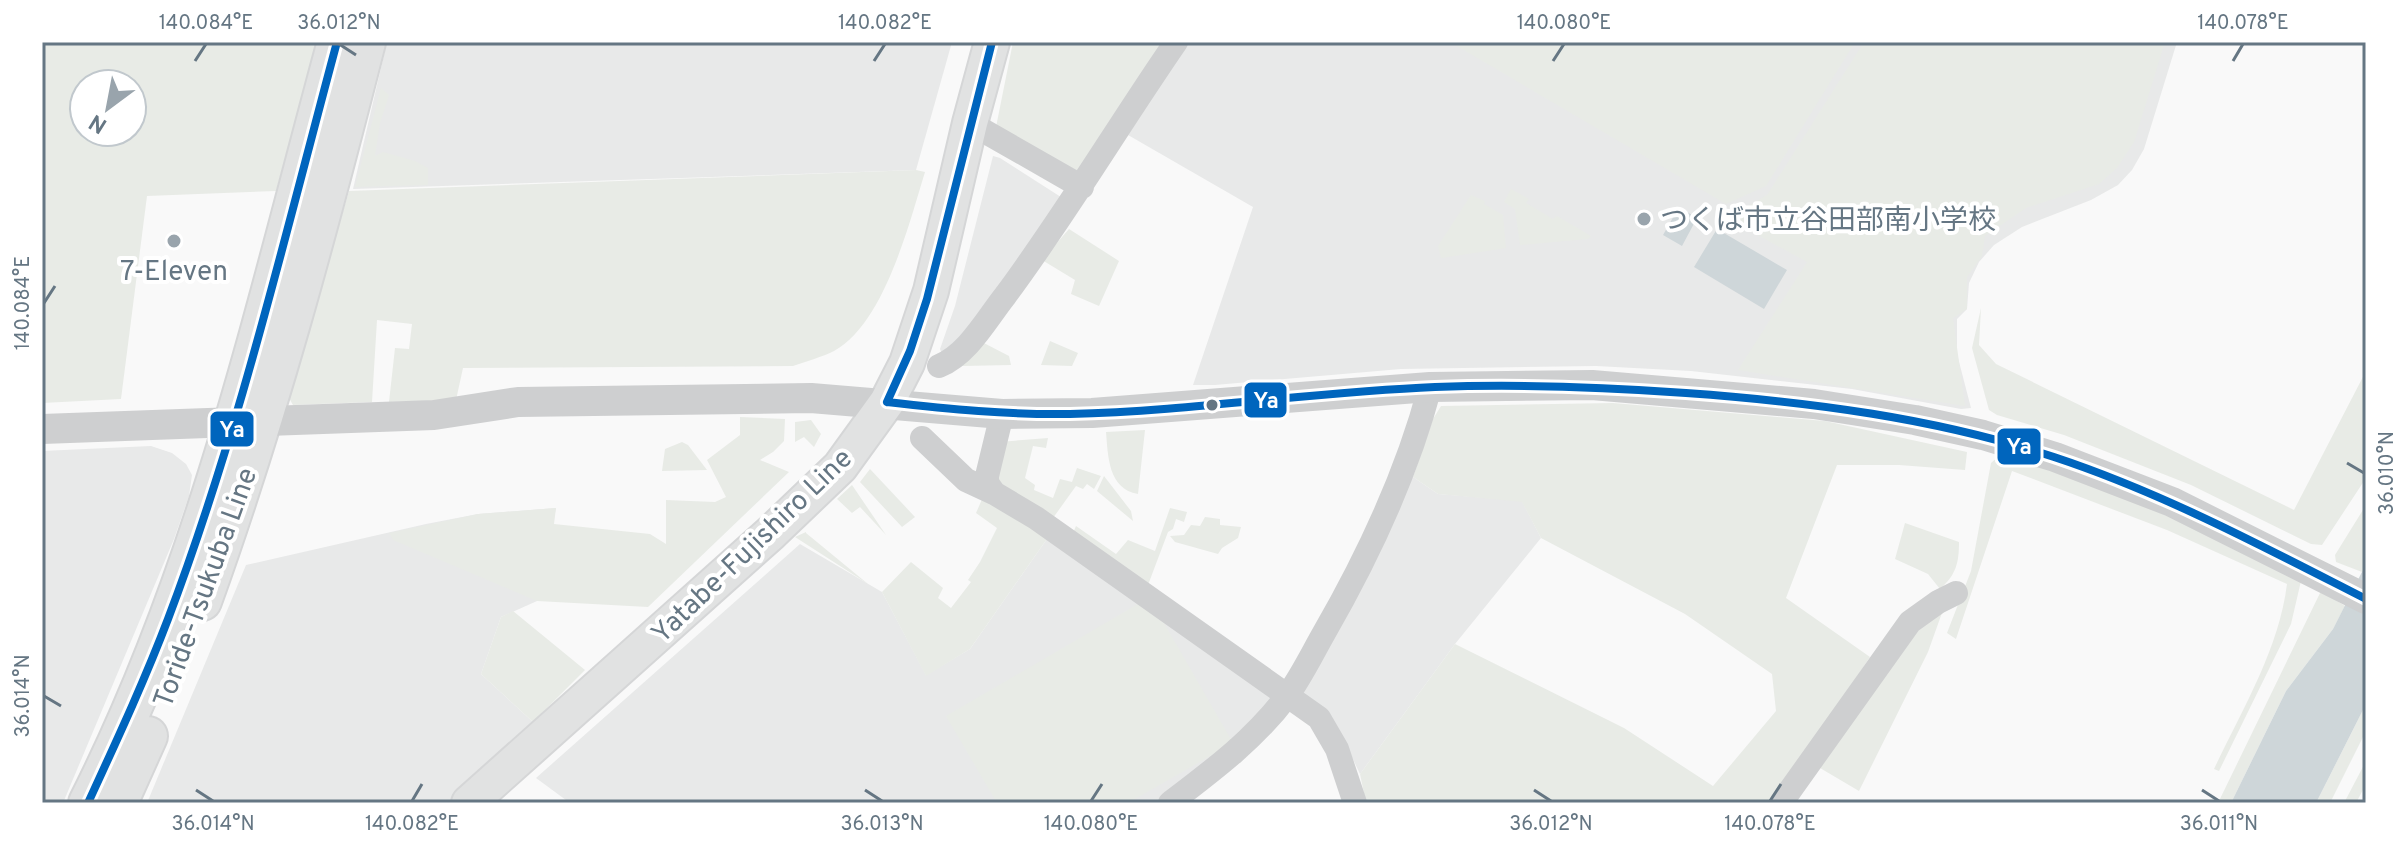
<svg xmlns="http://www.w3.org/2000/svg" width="2408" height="845" viewBox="0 0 2408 845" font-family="Overpass,'Noto Sans JP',sans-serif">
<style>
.built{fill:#e8e9e9}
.green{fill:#e8ebe6;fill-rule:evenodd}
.water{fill:#ced6d9}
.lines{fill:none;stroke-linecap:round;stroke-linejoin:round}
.secondary-casing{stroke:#d5d6d7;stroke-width:38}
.primary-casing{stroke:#d5d6d7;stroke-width:42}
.minor{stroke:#cecfd0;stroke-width:24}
.tertiary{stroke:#cecfd0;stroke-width:30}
.secondary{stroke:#e1e2e2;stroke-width:34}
.primary{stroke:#e1e2e2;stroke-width:38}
.bus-1-casing{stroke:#fff;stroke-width:14}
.bus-1{stroke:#0065bd;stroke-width:8}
.ticks{fill:none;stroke:#657683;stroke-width:3}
.poi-dot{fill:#99a4ac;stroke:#fff;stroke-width:3}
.bus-dot{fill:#657683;stroke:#fff;stroke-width:3}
.labels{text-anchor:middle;stroke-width:8;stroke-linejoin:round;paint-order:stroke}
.poi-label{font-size:28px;fill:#657683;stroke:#fff;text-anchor:start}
.street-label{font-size:28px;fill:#657683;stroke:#fff}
.line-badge{stroke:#fff;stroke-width:3}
.badge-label{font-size:22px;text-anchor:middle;font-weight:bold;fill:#fff}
.neatline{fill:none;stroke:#657683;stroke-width:3}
.ticks-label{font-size:20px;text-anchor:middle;fill:#657683}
</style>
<rect width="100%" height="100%" fill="#f9f9f9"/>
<path class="built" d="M387,42H952L916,170L353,189Z
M1187,42H2177L2144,149L2132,170L2118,185L2091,200L2022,227L1994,245L1979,262L1969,283L1967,309L1957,319V354L1971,408L1961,409L1852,389L1691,371L1596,366L1401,369L1215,385H1193L1253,207L1128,135Z
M993,156L1000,158L1064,199L949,354H942L940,349L955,306Z
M151,446L172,453L186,464L192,475L189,496L174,539L63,803H42V451Z
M1413,477L1438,494L1522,501L1541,538L1455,644L1360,774L1342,736L1303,692Z
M556,508L537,601L501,617L481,674L533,722L448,803H147L246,565L426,524L478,514Z
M1049,536L1278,696L1160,803H570L536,778L800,544L882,592L926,675L970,649Z"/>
<path class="green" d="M42,42H317L276,191L147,196L121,399L42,403ZM84,84H132V132H84Z
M1013,42H1166L1081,173L996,127Z
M1450,42H1855L1766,186L1726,204Z
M1864,42H2165L2134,142L2117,168L2099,184L2026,208L1985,236L1982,256L1967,277V309L1953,318L1965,406L1738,370L1807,262L1716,212L1740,211L1767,195Z
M381,88L389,95L380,123L375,156L383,152L415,161L428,168V185L355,187Z
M916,170L925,172C909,224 884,324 834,351C822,357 807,361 793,366L463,368L456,400L389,402L395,348L409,349L412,324L377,320L372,402L293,405L289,398L349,191Z
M1511,189L1529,199L1526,203L1553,219L1557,216L1591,236L1588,239L1520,245L1515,209L1504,202Z
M1471,195L1485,201L1484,204L1503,215L1506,248L1441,258L1438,246Z
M1069,229L1119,261L1099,306L1071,294L1075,280L1042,260Z
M1981,308L1979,345L1996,364L2294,510L2366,371V478L2322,545L2311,544L2191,485L2064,435L1997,415L1989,410L1972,348Z
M980,341L1009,356L1011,365L962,366Z
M1050,341L1078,353L1072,366L1041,365Z
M1613,403L1825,421L1967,452L1965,470L1899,465H1837L1786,598L1870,657L1788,780L1770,803H1366L1360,774L1455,644L1624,728L1713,786L1776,711L1772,674L1685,614L1541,538L1522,502L1438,494L1413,477L1433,419L1441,406Z
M740,417L785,419L784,441L773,452L760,460L789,472L648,607L537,601L393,540L389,533L478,514L556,508L554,524L650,534L666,544V500L715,502L726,497L707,460L740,435Z
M811,420L821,434L814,447L804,437L795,442V422Z
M1145,430L1138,494C1108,489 1108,456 1106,432Z
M1048,438L1046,448L1033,446L1025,478L1035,485L1034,490L1053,498L1060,479L1072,482L1077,468L1101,476L1094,489L1087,484L1083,489L1076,486L1053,518L992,483L999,442Z
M682,442L688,445L707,470L662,471L665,449Z
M1999,456L2048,469L2122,494L2301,581L2291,624L2219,771L2214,769C2242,710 2279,649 2287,584L2167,530L2012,471L1956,639L1947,633L1971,571L1991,463Z
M870,469L915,517L902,527L860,482Z
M1104,476L1131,511L1133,521L1097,491Z
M852,485L886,535L860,507L852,513L837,499Z
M983,497L1049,536L970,649L926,676L882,592L911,562L943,588L938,598L951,608L971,582L968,580L980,562L997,528L976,513Z
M2366,505V564L2362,572L2336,562L2335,555Z
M1170,508L1187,512L1184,522L1176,519L1173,529L1168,532L1148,585L1073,533L1076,526L1116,554L1128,540L1155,551Z
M1205,517L1220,519V525L1241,527L1238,538L1222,548L1218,554L1175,542L1170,536L1184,535L1191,525L1200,526Z
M1905,523L1959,542C1959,563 1956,575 1940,589L1928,574L1895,559Z
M806,532V533L868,584L795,537Z
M2321,591L2345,606L2333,629L2286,691L2231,803H2218Z
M1138,604L1164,623L1233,743L1128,803H997L946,716Z
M1943,610L1928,652L1859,791L1820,768L1913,634Z
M513,611L585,670L533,722L481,674L501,617Z
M2366,704V731L2330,803H2316Z
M2366,761V784L2356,803H2344Z"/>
<path class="water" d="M1679,207L1697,218L1682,246L1663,235Z
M1717,229L1787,270L1764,309L1694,267Z
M2366,564V704L2316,803H2231L2286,691L2333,629Z"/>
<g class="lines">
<defs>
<path id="secondary" d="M469,803L771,533L840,467L887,402L907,363L931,291L970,123L992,42"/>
<path id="primary" d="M202,601C268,418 318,230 366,42
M88,803C209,564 267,299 337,42
M118,803L148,736"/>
</defs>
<use href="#secondary" class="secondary-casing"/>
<use href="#primary" class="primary-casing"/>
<path class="minor" d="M970,123L1082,187
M939,366C968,354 986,320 1005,296C1066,214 1118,126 1176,42
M1002,414L987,476V483L994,493L1036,518L1319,718L1337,749L1355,803
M922,438L966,480L994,493
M1170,803C1212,771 1255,739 1287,696C1301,677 1312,654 1324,633C1369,555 1407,474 1430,387
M1781,803L1910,622L1938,602L1956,593"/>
<path class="tertiary" d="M42,429L434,415L518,402L811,398L1002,414L1092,413L1430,387L1592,385L1814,404L1915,420L1983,435L2055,457L2172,502L2366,599"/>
<use href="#secondary" class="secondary"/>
<use href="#primary" class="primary"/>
<defs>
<path id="bus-1" d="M887,402C948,409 1009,415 1070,414C1192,411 1313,392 1435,387C1519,384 1603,387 1686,393C1811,402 1935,418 2054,457C2163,493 2264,547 2366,599
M887,402L910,351L927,299L992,42
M88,803C116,742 144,682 168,619C239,432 285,235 337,42"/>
</defs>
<use href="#bus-1" class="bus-1-casing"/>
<use href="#bus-1" class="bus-1"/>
</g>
<path class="ticks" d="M339,44L356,55M195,61L206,44M874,61L885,44M1553,61L1564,44M2233,61L2243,44M44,303L55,286M2347,463L2364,473M44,696L61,706M196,790L213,801M865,790L882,801M1534,790L1551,801M2202,790L2219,801M412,801L422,784M1091,801L1102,784M1770,801L1781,784"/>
<g class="poi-dot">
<circle cx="1644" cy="219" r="8"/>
<circle cx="174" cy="241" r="8"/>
</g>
<circle class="bus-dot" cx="1212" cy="405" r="7"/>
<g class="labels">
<g class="poi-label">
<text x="1660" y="229">つくば市立谷田部南小学校</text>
<text x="174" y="280" text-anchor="middle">7-Eleven</text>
</g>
<g class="street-label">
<text transform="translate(751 545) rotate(-44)" y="10">Yatabe-Fujishiro Line</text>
<text transform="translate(204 587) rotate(-70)" y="10">Toride-Tsukuba Line</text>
</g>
</g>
<g class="line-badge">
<rect x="1243" y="381" width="45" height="38" rx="8" fill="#0065bd"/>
<rect x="209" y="410" width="46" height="38" rx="8" fill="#0065bd"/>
<rect x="1996" y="427" width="46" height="39" rx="8" fill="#0065bd"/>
</g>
<g class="badge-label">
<text x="1266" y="408">Ya</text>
<text x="232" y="437">Ya</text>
<text x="2019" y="454">Ya</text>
</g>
<rect width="2408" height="845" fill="none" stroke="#ffffff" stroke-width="88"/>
<g transform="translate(108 108) rotate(212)"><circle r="38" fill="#ffffff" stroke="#c1c8cd" stroke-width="2"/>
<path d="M0-6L14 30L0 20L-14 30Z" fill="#99a4ac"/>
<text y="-12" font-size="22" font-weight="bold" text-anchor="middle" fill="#657683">N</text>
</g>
<rect x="44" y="44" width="2320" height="757" class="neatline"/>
<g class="ticks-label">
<text x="206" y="29">140.084°E</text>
<text x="339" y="29">36.012°N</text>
<text x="885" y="29">140.082°E</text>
<text x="1564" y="29">140.080°E</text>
<text x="2243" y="29">140.078°E</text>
<text transform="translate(22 303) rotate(-90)" y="7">140.084°E</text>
<text transform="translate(2386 473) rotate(-90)" y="7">36.010°N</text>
<text transform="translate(22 696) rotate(-90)" y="7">36.014°N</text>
<text x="213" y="830">36.014°N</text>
<text x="412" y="830">140.082°E</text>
<text x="882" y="830">36.013°N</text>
<text x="1091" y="830">140.080°E</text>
<text x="1551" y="830">36.012°N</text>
<text x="1770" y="830">140.078°E</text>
<text x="2219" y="830">36.011°N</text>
</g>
</svg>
